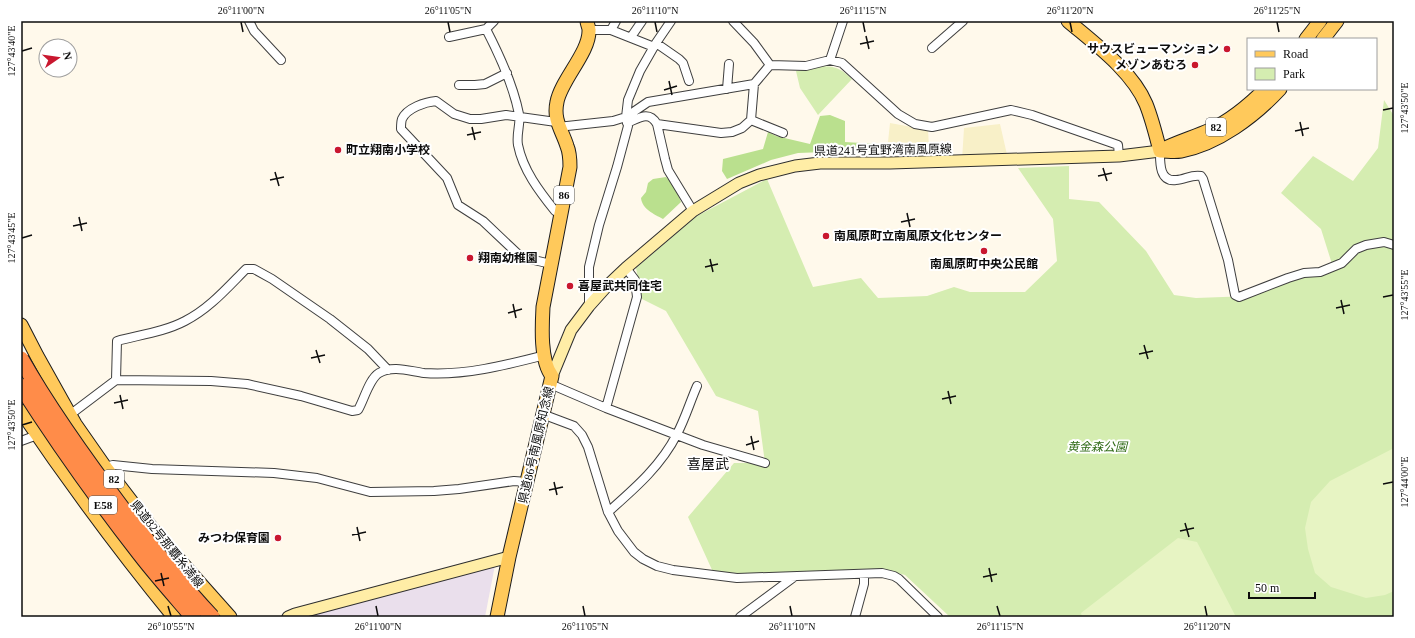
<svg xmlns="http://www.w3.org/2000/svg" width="1415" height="638" viewBox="0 0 1415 638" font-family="'Times New Roman','Noto Sans JP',serif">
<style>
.industrial{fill:#eadfec}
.farmland{fill:#f8f0c8}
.green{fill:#d5edb1}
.forest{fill:#bae08e}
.pitch{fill:#e7f4c3}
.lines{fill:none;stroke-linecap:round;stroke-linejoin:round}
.street-casing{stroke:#3f3f3f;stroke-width:10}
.secondary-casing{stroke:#2e2e2e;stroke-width:13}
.primary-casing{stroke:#1d1d1d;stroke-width:15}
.street{stroke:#fff;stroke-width:8}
.secondary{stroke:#ffeda6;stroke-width:11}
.primary{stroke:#ffc95b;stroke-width:13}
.highway-bridge-casing{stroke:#1d1d1d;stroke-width:17;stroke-linecap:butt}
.highway-bridge{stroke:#ff8c49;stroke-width:15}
.ticks{fill:none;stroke:#0c0c0c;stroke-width:1.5}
.poi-dot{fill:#c9172f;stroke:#fff;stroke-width:1.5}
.labels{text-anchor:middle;stroke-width:4;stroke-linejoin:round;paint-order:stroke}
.shield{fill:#fff;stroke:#555;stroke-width:1}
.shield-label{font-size:11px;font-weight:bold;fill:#0c0c0c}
.poi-label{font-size:12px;font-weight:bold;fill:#0c0c0c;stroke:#fff;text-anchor:start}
.street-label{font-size:12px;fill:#0c0c0c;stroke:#fff}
.park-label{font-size:12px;font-style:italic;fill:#2f6a16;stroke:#fff}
.quarter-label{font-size:14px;fill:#0c0c0c;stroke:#fff}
.neatline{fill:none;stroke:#0c0c0c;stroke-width:1.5}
.ticks-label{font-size:10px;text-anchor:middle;fill:#0c0c0c}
</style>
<rect width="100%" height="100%" fill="#fff9eb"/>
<path class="industrial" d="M495,565L485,617H304Z"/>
<path class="farmland" d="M890,123L928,130L929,147L888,142Z
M1000,124L1008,159L962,160L964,128Z"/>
<path class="green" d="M823,66C838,67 841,69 852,79L818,115L800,88L796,71Z
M1384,100L1394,116V617H950L905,575L883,569L764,574L713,572L688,517L734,463H765L758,411L716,396L666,311L642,299L636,268L697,216L767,179L813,287L861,278L878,298L927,296L954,287L970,292H1025L1057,261L1053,219L1018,168L1069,166V199L1099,202L1146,251L1174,295L1196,298L1250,296L1332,264L1321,229L1281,193L1313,156L1353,181L1378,148Z"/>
<path class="forest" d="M830,115L845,121V142L877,144L878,152L851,151L798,153L771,160L727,179L722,171L723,159L763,149L768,132L776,136L810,144L820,116Z
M666,177L675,187L681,202L663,219C654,214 642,209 641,198L646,192L648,183L653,179Z"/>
<path class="pitch" d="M1394,448V591L1385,595L1366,598L1331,587L1315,573L1308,549L1305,528L1311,502L1330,481Z
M1178,538L1197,542L1236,617H1082L1081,613Z"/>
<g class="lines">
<defs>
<path id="street" d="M249,21L254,31L281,60
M733,21L754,43L770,65L806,66L830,60L842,63L898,114L915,124L932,127L1011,110L1032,115L1118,145L1119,156
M486,29C500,56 513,84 519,114C521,123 516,134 518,145C523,170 539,191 555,211L561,212
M589,30H611L654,47
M611,30L616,21
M449,37L486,29L494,21
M631,37L642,21
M656,43L679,59L683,63L689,81
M932,48L963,21
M830,60L843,21
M459,85H475L485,84L507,73
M727,89L729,64
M751,120L783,133
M627,123C639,118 649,110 657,124L665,159L668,170L693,211
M657,124L721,133L732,132L742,128L751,120L754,84
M558,127L613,121L626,117L648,102L754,84L770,65
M1160,151C1160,162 1159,182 1176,180C1185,180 1191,174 1201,176L1203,179L1228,260L1235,295L1239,297L1288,278L1304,273L1320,272L1342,263L1356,249L1366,245L1384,242L1394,245
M551,264L521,257L483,221L458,205L447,178L401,129C401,126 401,122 402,119C407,108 425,102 436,101L454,114L470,119H481L506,115L556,122
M589,306V267L599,225L617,167L628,126L626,117L628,100L640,71L656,43L671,21
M116,380L117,341C139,335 164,332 185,321C209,309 227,288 246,269H254L272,279L330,319L368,349L388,370
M550,384L606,408L703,445L765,463
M606,408L637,297L635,280L626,268
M542,414L574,426L582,435L588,447L608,512L618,531L634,552L643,559L657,566L673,570L737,578L882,573L894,576L899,579L938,617
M67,417L116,380L211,381L247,384L301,396L352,411L358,410C364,400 369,379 379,373C393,365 409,371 424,373C464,376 506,365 545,355
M21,441L40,434
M105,467L113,465L152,469L274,473L317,478L370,492L434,491L459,489L514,481L527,482
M608,512C634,489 661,466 677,434C685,419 690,402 697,386
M740,617L794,577
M855,617L864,584V574"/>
<path id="secondary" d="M552,376L571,330L589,306L606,287L626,268L693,211L739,183L759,175L795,166L820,163H890L1119,156L1160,151
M288,617L295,614L509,557"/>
<path id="primary" d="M1068,21C1095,44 1132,71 1146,104C1152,119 1156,135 1160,151
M1306,39L1320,21
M1323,39L1337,21
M1161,150C1177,142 1194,137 1210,130C1231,120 1249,105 1265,89
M1160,151C1167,151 1175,152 1181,151C1218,144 1255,116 1280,89
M21,325L37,356L75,424L105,467L157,535L230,617
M21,411C69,482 120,551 174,617
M497,617L509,557L552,376C540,361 542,326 543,307L570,167C570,160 570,153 567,146C562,130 553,120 557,102C561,80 590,52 589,30C589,27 587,24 587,21"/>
</defs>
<use href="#street" class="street-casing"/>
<use href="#secondary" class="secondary-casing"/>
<use href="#primary" class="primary-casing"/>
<use href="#street" class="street"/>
<use href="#secondary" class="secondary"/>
<use href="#primary" class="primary"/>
<defs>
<path id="highway-bridge" d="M21,359C51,412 88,463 125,512C153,548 181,584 212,617
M21,386C58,444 98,500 140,554C157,576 175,596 193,617"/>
</defs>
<use href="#highway-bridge" class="highway-bridge-casing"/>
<use href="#highway-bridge" class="highway-bridge"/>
</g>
<path class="ticks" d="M241,22L243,32M448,22L450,32M655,22L657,32M863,22L865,32M1070,22L1072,32M1277,22L1279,32M866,36L869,49M860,44L874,41M22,51L32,48M669,81L672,95M664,90L677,86M1383,110L1393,108M1300,122L1303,136M472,127L475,140M1295,131L1309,128M467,135L481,132M1103,168L1107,181M275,172L279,186M1098,176L1112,173M270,180L284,177M907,213L910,227M79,217L82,231M901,222L915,219M73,226L87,223M22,238L32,235M710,259L713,272M705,267L718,264M1383,297L1393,295M1341,300L1344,314M513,304L516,318M1336,308L1350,305M508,313L522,309M1144,345L1148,359M316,350L320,363M1139,354L1153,351M311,358L325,355M948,391L951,404M120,395L123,409M942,399L956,396M114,403L128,400M22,425L32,422M751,436L754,450M746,445L759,441M554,482L557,495M1383,484L1393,482M549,490L563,487M1185,523L1189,537M357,527L360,541M1180,531L1194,528M352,535L366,532M989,568L992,582M161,573L164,586M983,577L997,574M155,581L169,578M168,606L171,616M376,606L378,616M583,606L585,616M790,606L792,616M997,606L1000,616M1205,606L1207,616"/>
<g class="poi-dot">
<circle cx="1227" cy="49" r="4"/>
<circle cx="1195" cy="65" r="4"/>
<circle cx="338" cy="150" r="4"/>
<circle cx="826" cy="236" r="4"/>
<circle cx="984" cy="251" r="4"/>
<circle cx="470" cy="258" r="4"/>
<circle cx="570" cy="286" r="4"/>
<circle cx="278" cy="538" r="4"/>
</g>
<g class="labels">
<g class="shield">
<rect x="1206" y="118" width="20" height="18" rx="3"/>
<rect x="554" y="186" width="20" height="18" rx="3"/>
<rect x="104" y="470" width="20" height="18" rx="3"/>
<rect x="89" y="496" width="28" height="18" rx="3"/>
</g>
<g class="shield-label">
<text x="1216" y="131">82</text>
<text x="564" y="199">86</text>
<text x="114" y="483">82</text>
<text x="103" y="509">E58</text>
</g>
<g class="poi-label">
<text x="1219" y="53" text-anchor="end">サウスビューマンション</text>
<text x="1187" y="69" text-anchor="end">メゾンあむろ</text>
<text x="346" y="154">町立翔南小学校</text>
<text x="834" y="240">南風原町立南風原文化センター</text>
<text x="478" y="262">翔南幼稚園</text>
<text x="984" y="268" text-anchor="middle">南風原町中央公民館</text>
<text x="578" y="290">喜屋武共同住宅</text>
<text x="270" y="542" text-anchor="end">みつわ保育園</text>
</g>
<g class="street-label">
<text transform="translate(883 150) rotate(-1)" y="4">県道241号宜野湾南風原線</text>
<text transform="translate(536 445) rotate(-77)" y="4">県道86号南風原知念線</text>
<text transform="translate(167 544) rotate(51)" y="4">県道82号那覇糸満線</text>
</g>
<g class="park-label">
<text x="1097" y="451">黄金森公園</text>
</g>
<g class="quarter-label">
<text x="708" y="469">喜屋武</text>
</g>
</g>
<rect width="1415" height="638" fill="none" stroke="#ffffff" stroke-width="44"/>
<rect x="1247" y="38" width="130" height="52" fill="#ffffff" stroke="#9e9e9e"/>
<rect x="1255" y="51" width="20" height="6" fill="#ffc95b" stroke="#9e9e9e"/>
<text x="1283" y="58" font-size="12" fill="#0c0c0c">Road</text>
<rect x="1255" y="68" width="20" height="12" fill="#d5edb1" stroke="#9e9e9e"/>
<text x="1283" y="78" font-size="12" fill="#0c0c0c">Park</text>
<g transform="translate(58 58) rotate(77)"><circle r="19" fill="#ffffff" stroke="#9e9e9e"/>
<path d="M0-3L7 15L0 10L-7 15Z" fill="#c9172f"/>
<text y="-6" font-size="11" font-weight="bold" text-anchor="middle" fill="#0c0c0c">N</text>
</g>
<path d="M1249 592v6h66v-6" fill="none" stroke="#0c0c0c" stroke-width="2"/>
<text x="1255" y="592" font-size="12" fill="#0c0c0c" stroke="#ffffff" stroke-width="3" paint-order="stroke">50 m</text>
<rect x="22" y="22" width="1371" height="594" class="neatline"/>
<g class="ticks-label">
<text x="241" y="14">26°11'00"N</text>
<text x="448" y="14">26°11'05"N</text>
<text x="655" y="14">26°11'10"N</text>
<text x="863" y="14">26°11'15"N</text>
<text x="1070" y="14">26°11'20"N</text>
<text x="1277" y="14">26°11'25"N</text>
<text transform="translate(11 51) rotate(-90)" y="4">127°43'40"E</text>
<text transform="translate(1404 108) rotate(-90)" y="4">127°43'50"E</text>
<text transform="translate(11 238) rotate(-90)" y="4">127°43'45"E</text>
<text transform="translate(1404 295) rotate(-90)" y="4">127°43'55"E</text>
<text transform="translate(11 425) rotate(-90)" y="4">127°43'50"E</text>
<text transform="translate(1404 482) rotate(-90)" y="4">127°44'00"E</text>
<text x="171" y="630">26°10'55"N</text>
<text x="378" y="630">26°11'00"N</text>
<text x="585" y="630">26°11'05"N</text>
<text x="792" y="630">26°11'10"N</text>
<text x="1000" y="630">26°11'15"N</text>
<text x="1207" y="630">26°11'20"N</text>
</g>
</svg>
